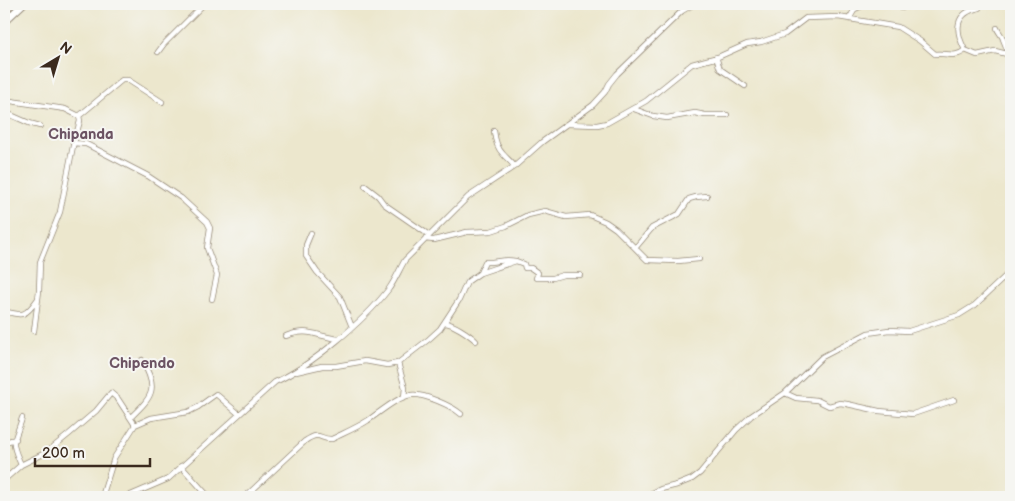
<svg xmlns="http://www.w3.org/2000/svg" width="1015" height="501" viewBox="0 0 1015 501" font-family="'Balsamiq Sans',sans-serif">
<style>
.lines{fill:none;stroke-linecap:round;stroke-linejoin:round}
.minor-casing{stroke:#948876;stroke-width:6}
.highway-casing{stroke:#948876;stroke-width:8}
.minor{stroke:#fff;stroke-width:4.5}
.highway{stroke:#fff;stroke-width:6}
.labels{text-anchor:middle;stroke-width:4;stroke-linejoin:round;paint-order:stroke}
.quarter-label{font-size:15px;font-weight:bold;fill:#6c5363;stroke:#f6f6f2}
</style>
<rect width="100%" height="100%" fill="#f6f6f2"/>
<filter id="ink" filterUnits="userSpaceOnUse"><feTurbulence type="fractalNoise" baseFrequency=".02" numOctaves="2"/><feDisplacementMap in="SourceGraphic" scale="10" xChannelSelector="R" yChannelSelector="G"/><feConvolveMatrix kernelMatrix="1 2 1 2 8 2 1 2 1" color-interpolation-filters="sRGB"/></filter>
<filter id="wash" filterUnits="userSpaceOnUse"><feTurbulence type="fractalNoise" baseFrequency=".0096" numOctaves="4" result="noise"/><feDisplacementMap in="SourceGraphic" scale="20" xChannelSelector="R" yChannelSelector="G"/><feGaussianBlur stdDeviation="1.12" result="paint"/><feColorMatrix in="noise" values="0 0 0 0 0 0 0 0 0 0 0 0 0 0 0 0 0 1.4 0 .05"/><feComposite in="paint" operator="in"/></filter>
<g filter="url(#wash)">
<rect width="100%" height="100%" fill="#ece7cd"/>
</g>
<g filter="url(#ink)">
<g class="lines">
<defs>
<path id="minor" d="M902,8V4
M4,12L13,4
M849,19L855,9L866,4
M997,28C998,32 1002,35 1003,39C1007,48 1010,58 1011,68
M965,50C955,31 954,13 979,8V5L976,4
M158,52L164,44L204,4
M716,57L720,69L745,86
M4,100L65,109L79,116
M634,109L653,116L667,118L695,113L705,115H727
M4,112L29,123L40,126
M79,116L122,80H128L162,102
M568,124L597,125L607,123L646,101L692,64L718,57L747,44L761,42L785,34L806,18L838,17L898,27L920,41L935,54C946,52 955,59 965,50L977,55L995,51L1011,55
M494,131C495,140 497,148 503,154C507,159 511,161 514,166
M73,143L86,144L92,147L148,176L181,198L207,222L210,228L207,248L217,275L212,299
M365,186L378,196L384,204L429,235
M311,233L306,245V256L317,272L340,297L352,327
M425,239L434,240L467,232L491,231L506,226L528,215L545,211L566,217L590,215L606,222L616,229L647,260L678,261L699,259
M636,247L652,228L679,214L689,199L696,197L707,196
M480,273L485,262C495,263 504,258 515,261
M4,311C23,316 25,317 37,300
M444,323C451,322 470,335 476,341
M34,331L39,291L40,262L60,212L73,146L80,121L79,116
M286,336C308,327 318,337 339,339
M398,363L405,388L404,397
M296,372L322,366H336L365,361L387,365L398,363L429,339L440,329L459,300L467,282L480,273L516,261L524,264L525,268H531L538,273L536,278H553L563,275H580
M785,393L796,398L817,400L829,406L840,403L847,404L879,411L913,414L954,400
M131,417C154,395 158,389 142,360
M4,442L16,439
M21,465C19,459 13,449 14,442C16,434 20,426 22,418
M181,466L209,497
M4,480L21,465L47,452L68,435L96,411L111,393L118,399L135,425
M102,497L114,458L135,425L151,418L188,412L198,407L216,394L239,414
M126,497L168,479L275,382C311,366 364,321 388,290C395,281 399,270 405,260L468,197L515,166L542,142L593,105L605,92L609,84L617,74L682,11L694,4
M245,497L305,441C321,430 319,440 332,439C344,433 356,428 367,421C379,413 397,397 411,395C423,393 452,406 461,414
M644,497L661,489L677,485L692,479L700,473L736,430L751,416L785,393L822,357L868,333L889,330L909,331L959,315L975,305L1011,271"/>
<path id="highway" d="M4,22L23,4"/>
</defs>
<use href="#minor" class="minor-casing"/>
<use href="#highway" class="highway-casing"/>
<use href="#minor" class="minor"/>
<use href="#highway" class="highway"/>
</g>
</g>
<g class="labels">
<g class="quarter-label">
<text x="81" y="139">Chipanda</text>
<text x="142" y="368">Chipendo</text>
</g>
</g>
<rect width="1015" height="501" fill="none" stroke="#f6f6f2" stroke-width="20"/>
<g transform="translate(58 58) rotate(38)" stroke="#f6f6f2" stroke-width="4" paint-order="stroke">
<path d="M0-4L9 19L0 12L-9 19Z" fill="#3b2a1e"/>
<text y="-8" font-size="14" font-weight="bold" text-anchor="middle" fill="#3b2a1e">N</text>
</g>
<path d="M35 458v8h115v-8" fill="none" stroke="#3b2a1e" stroke-width="2.5"/>
<text x="42" y="458" font-size="15" fill="#3b2a1e" stroke="#f6f6f2" stroke-width="4" paint-order="stroke">200 m</text>
</svg>
